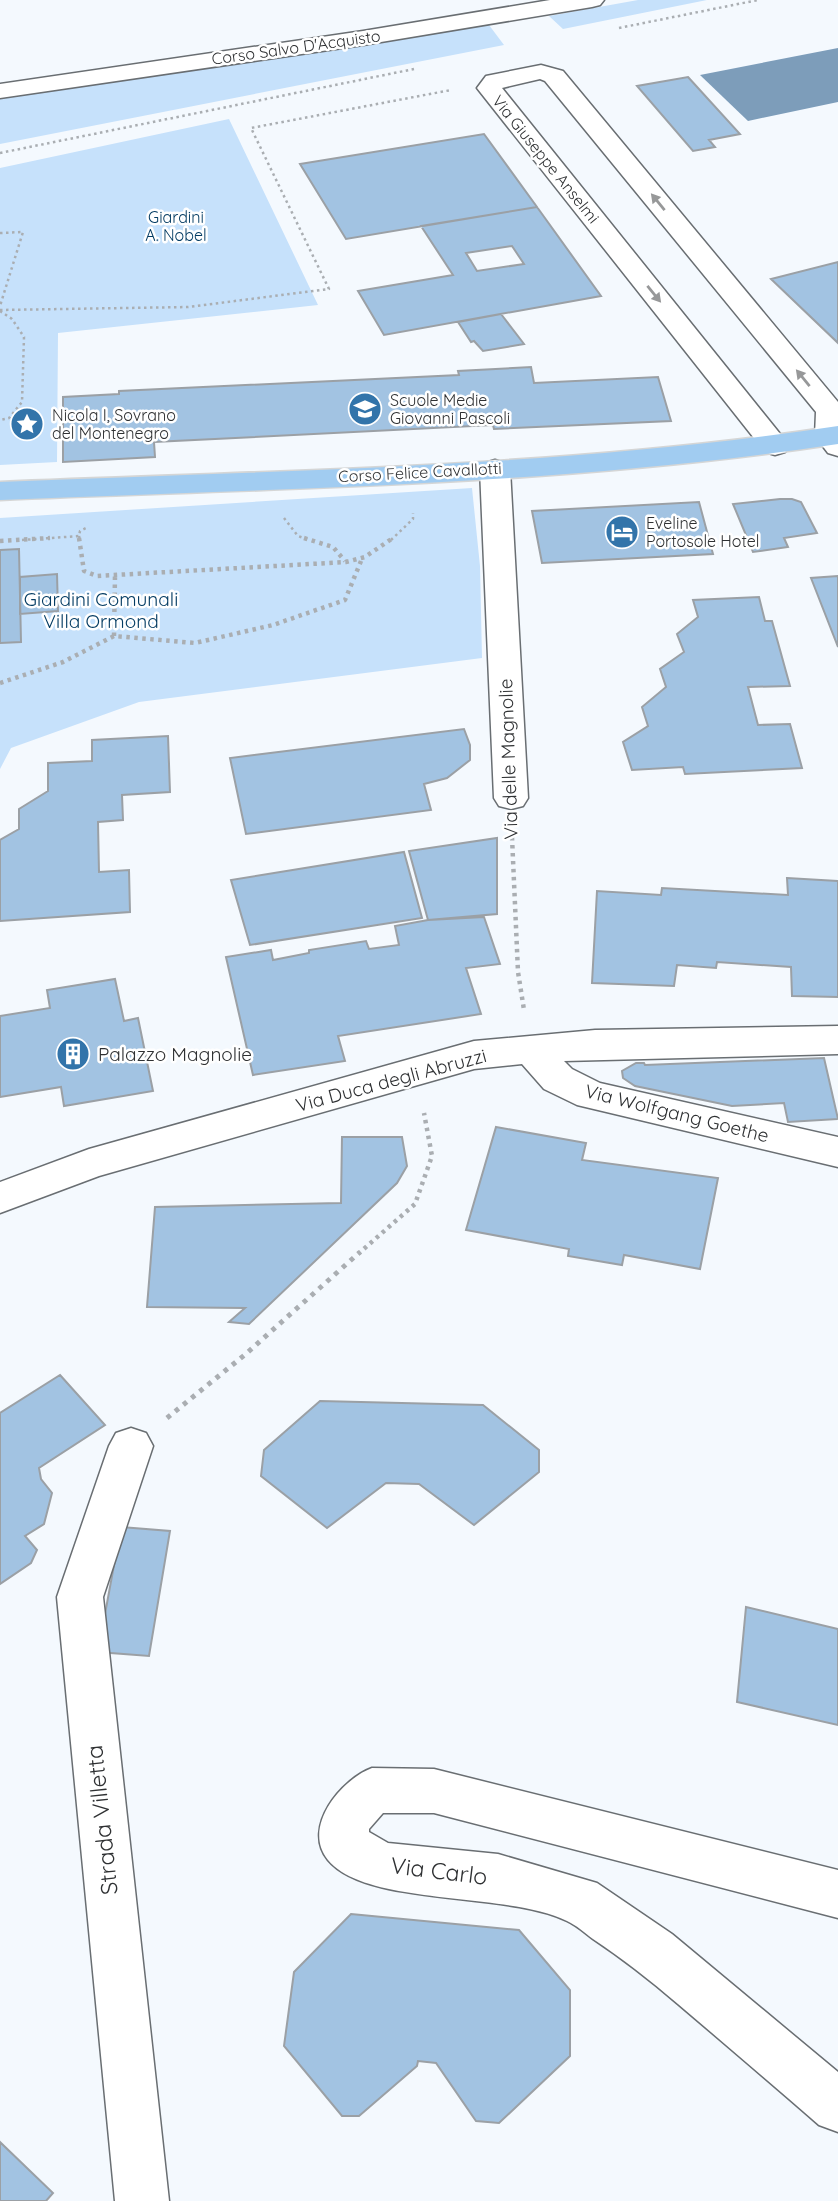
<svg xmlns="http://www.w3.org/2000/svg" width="838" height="2201" viewBox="0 0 838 2201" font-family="Quicksand,sans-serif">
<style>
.green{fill:#c6e1fb}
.water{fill:#7d9dba}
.building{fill:#a2c3e2;stroke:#9ba0a5;stroke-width:2;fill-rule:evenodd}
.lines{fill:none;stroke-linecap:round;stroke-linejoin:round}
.minor-casing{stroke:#696e72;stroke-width:3}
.major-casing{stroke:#d5d6d6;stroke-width:3}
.path-far2{stroke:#aaaeb2;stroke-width:2.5;stroke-dasharray:2.5 3.5;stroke-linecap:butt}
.path-far1{stroke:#aaaeb2;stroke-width:4.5;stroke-dasharray:3.5 4.5;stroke-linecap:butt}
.path{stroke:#aaaeb2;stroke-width:5;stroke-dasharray:4.5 6;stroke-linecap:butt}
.minor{fill:#fff;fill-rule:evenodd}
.major{fill:#a1ccf1;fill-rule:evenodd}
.oneway{fill:#979899}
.labels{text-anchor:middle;stroke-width:5;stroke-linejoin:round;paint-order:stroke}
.far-street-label{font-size:16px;fill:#2f3133;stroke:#fff}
.far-park-label{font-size:16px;fill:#043c63;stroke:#fff}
.far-poi-label{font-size:16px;fill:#2f3133;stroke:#fff;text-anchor:start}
.park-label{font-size:19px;fill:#043c63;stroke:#fff}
.street-label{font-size:19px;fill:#2f3133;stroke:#fff}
.poi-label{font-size:19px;fill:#2f3133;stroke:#fff;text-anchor:start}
.near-street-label{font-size:23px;fill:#2f3133;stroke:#fff}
</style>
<rect width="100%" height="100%" fill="#f4f9fe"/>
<path class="green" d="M638,0H707L563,29L549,16Z
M489,25L504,45L0,144V95Z
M229,119L318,305L58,333L57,462L0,465V168Z
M472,488L480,566L482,658L139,702L11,748L0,769V518Z"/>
<path class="water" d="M838,48V102L748,121L700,75Z"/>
<path class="building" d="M688,77L740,134L709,140L715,147L693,151L637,86Z
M484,134L537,207L346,239L300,164Z
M537,207L601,296L384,335L358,291L453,275L421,226ZM512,246L524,264L477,271L466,253Z
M838,262V343L771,279Z
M501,314L524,344L483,351L474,341L471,342L458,322Z
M531,367L534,383L658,377L671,421L494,429L493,425L154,442L155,457L63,462V397L119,394V391L459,375L458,371Z
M780,499H792L801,502L817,533L784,538L788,547L753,552L733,504Z
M699,502L713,554L542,563L532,511Z
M19,549L21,642L0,643V550Z
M57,574L58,611L20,614V577Z
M838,576V647L811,578Z
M759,597L765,621H772L790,686L748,687L758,725L790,724L802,768L685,774L683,767L632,770L623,742L648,726L642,707L666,687L660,669L684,652L677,634L698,617L693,600Z
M464,729L470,745V760L447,778L424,784L431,810L246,834L230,758Z
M168,736L170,792L122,795L123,820L98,822L99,872L129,870L130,912L0,921V840L19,829V809L48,791V763L92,761V740Z
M497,838V914L428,920L409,851Z
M404,852L422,918L250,945L231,880Z
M787,878L838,881V997L792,996L791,967L717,962L716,968L677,965L674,986L592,983L597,891L661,895L662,888L788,895Z
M484,917L500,964L466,968L481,1014L338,1036L345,1061L253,1075L226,957L271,950L273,960L309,953V950L366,941L369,949L399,945L395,926L428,920Z
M115,979L124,1021L138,1018L153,1091L64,1106L61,1087L0,1097V1016L50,1008L47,990Z
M824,1058L838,1119L788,1122L784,1103L732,1106L635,1086L623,1078L622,1071L636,1063H644L645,1065Z
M496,1127L586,1143L582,1160L718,1178L700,1269L624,1255L622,1265L568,1256L569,1249L466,1230Z
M342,1137H402L407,1166L397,1183L249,1324L229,1322L245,1308L147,1307L155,1207L341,1203Z
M60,1375L105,1425L39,1468L41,1479L52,1493L44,1524L25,1536L37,1550L31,1563L0,1584V1413Z
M320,1401L483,1405L539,1450V1472L474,1525L419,1484L386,1483L327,1528L261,1476L264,1450Z
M121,1527L170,1531L149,1656L98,1652Z
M746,1607L838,1629V1725L737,1702Z
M351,1914L519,1930L570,1990V2056L499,2123L476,2121L436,2063L418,2061L417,2066L359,2116H342L284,2046L294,1972Z
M0,2142L53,2193L46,2201H0Z"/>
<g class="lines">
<defs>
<path id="minor" d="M550,0H604L600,5L592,7L363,45L0,98V84L363,31Z
M541,65L563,71L838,402V456L828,453L815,436L816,412L545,81L540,79L502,88L785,440L790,446L785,452L775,455L765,452L477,88L486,76Z
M495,460L505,463L510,469L528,798L523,806L511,809L499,806L494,798L480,469L485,463Z
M838,1026V1054L564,1061L572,1069L600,1083L838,1137V1167L577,1105L544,1089L522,1064L474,1069L99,1176L0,1213V1182L89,1149L474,1041L595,1030Z
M131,1428L146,1433L153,1446L103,1597L169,2201H115L57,1597L109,1446L116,1433Z
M372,1768L434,1769L838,1870V1918L434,1813H383L369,1829V1832L388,1843L498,1854L597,1883L672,1934L838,2072V2132L819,2125C772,2084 725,2044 678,2004C650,1980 623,1959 593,1939C585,1933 576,1925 567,1921C506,1891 367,1907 328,1860C301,1827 342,1779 372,1768Z"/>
<path id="major" d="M838,426V444C561,486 279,488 0,500V482C279,470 561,468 838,426Z"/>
</defs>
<use href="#minor" class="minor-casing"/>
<use href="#major" class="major-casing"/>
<path class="path-far2" d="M619,28L758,0
M0,153L414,69
M0,233L23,232L0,306
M0,310L188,307L329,289L251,128L451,90
M0,311L12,319L24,337L22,402L9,418L0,420
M284,518L298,536L309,540
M79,536L80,540
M22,540L79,536L80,531L88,527
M391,540L413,519V513"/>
<path class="path-far1" d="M79,538L84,571L97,576L346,562L365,557L393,538
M304,538L333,547L345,561
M0,541L50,538
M114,636L115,575
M0,683L63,662L114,636L195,643L273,625L345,600L361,561
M512,837L518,972L524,1010
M358,1254L415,1204L432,1156L424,1113"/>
<path class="path" d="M167,1418L247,1353L360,1252"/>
<use href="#minor" class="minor"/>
<use href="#major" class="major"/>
</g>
<defs><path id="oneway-solid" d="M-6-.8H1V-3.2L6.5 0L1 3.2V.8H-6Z" transform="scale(1.75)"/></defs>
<g class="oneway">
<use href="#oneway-solid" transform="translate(658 202) rotate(-129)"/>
<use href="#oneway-solid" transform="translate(654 294) rotate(51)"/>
<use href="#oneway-solid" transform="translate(803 378) rotate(-129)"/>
</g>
<defs>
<symbol id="school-disc" viewBox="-11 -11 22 22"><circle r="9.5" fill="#3274aa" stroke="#fff"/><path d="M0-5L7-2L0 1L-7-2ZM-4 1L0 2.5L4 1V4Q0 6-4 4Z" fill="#fff"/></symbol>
<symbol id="sight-disc" viewBox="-11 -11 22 22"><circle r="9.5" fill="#3274aa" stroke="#fff"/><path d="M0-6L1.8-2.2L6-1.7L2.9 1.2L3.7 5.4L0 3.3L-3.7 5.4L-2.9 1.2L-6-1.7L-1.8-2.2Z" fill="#fff"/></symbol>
<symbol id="hotel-disc" viewBox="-11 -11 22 22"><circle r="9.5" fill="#3274aa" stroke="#fff"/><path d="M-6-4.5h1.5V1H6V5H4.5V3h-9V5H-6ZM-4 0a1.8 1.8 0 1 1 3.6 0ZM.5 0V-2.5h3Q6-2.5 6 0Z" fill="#fff"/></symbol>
<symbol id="building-disc" viewBox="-11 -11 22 22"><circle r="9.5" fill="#3274aa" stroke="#fff"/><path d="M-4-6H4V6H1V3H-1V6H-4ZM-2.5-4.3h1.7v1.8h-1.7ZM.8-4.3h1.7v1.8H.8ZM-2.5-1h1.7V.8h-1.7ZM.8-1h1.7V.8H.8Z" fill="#fff"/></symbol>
</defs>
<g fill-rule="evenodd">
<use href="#school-disc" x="346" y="390" width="38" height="38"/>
<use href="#sight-disc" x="8" y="405" width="38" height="38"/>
<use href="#hotel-disc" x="603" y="513" width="38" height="38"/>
<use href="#building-disc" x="54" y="1035" width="38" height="38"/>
</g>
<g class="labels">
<g class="far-street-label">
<text transform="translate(296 47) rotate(-8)" y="6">Corso Salvo D'Acquisto</text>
<text transform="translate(546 159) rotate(51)" y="6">Via Giuseppe Anselmi</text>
<text transform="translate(420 472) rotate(-3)" y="6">Corso Felice Cavallotti</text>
</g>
<g class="far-park-label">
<text x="176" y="223">Giardini<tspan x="176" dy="18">A. Nobel</tspan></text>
</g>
<g class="far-poi-label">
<text x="390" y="406">Scuole Medie<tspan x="390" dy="18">Giovanni Pascoli</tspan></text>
<text x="52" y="421">Nicola I, Sovrano<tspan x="52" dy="18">del Montenegro</tspan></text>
<text x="646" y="529">Eveline<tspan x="646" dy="18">Portosole Hotel</tspan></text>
</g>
<g class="park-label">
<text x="101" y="606">Giardini Comunali<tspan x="101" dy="22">Villa Ormond</tspan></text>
</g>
<g class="street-label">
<text transform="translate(508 759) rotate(-92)" y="7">Via delle Magnolie</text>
<text transform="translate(391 1080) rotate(-15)" y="7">Via Duca degli Abruzzi</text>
<text transform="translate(677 1113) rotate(14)" y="7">Via Wolfgang Goethe</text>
</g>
<g class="poi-label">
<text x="98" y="1061">Palazzo Magnolie</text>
</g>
<g class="near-street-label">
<text transform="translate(102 1820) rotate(-96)" y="8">Strada Villetta</text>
<text transform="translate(439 1871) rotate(7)" y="8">Via Carlo</text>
</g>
</g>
</svg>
